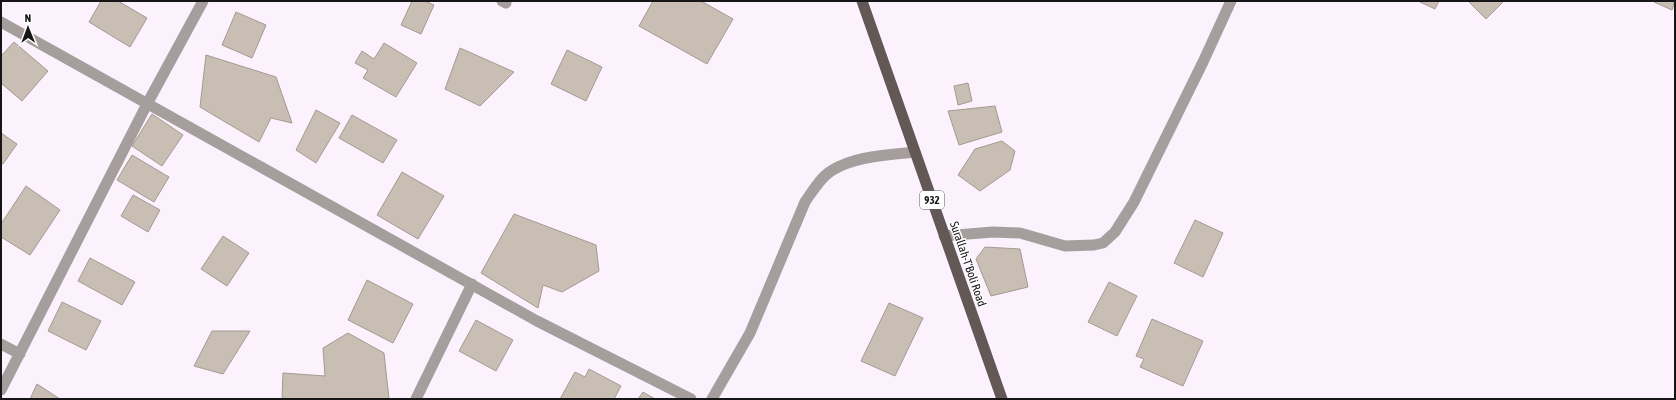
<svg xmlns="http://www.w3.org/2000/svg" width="1676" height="400" viewBox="0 0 1676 400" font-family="'Asap Condensed',sans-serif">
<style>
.building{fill:#c9beb4;stroke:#a59a91}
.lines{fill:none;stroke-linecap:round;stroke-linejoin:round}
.minor{stroke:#a59e9c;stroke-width:11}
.primary{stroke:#635855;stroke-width:11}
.labels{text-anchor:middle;stroke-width:3;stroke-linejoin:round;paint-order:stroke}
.shield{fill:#fff;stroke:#5d5b5e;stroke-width:1}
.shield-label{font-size:11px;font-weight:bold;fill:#181519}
.street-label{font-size:12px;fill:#181519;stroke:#fff}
</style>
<rect width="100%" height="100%" fill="#fbf2fe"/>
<path class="building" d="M101,1H118L147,18L130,47L89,22Z
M412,1H425L434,5L421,34L401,25Z
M653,1H701L733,19L707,64L639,26Z
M1418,1H1439L1435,9Z
M1468,1H1504L1486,19Z
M1675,1L1672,10L1654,2V1Z
M236,12L266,25L252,58L222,45Z
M14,42L48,71L22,101L1,83V56Z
M384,43L417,63L396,97L363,78L368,70L355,63L362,51L374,59Z
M460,48L514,72L480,106L445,89Z
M567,50L602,67L586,101L551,84Z
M206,55L276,77L292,123L271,118L259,142L200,107Z
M968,83L972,101L958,105L954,86Z
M995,106L1002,132L959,145L948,111Z
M316,110L340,123L316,163L296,150Z
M152,114L183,135L162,166L132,146Z
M352,115L397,140L383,163L339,138Z
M1,133L17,144L3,164L1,163Z
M1002,141L1015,151L1010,170L980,191L958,175L975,149Z
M132,155L169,177L154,202L117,180Z
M402,172L444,196L418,239L377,215Z
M26,186L60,210L30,255L1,237V224Z
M133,195L160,210L148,232L121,216Z
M514,214L596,245L599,271L562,292L543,285L538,308L481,273Z
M1195,220L1223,233L1203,277L1174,263Z
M223,236L249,253L227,286L201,269Z
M985,247L1020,249L1028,287L991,296L976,259Z
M90,258L135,282L122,305L78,281Z
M367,280L413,304L393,343L348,320Z
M1109,282L1137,296L1117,336L1088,322Z
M62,302L101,321L86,350L48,331Z
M889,303L923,318L895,376L861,361Z
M1152,319L1203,341L1183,386L1140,367L1144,359L1136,356Z
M476,320L513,340L496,371L459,351Z
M212,331H250L223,374L194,366Z
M348,333L384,353L389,399H282L283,373L325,376L323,348Z
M589,369L621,386L614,399H560L575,372L585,377Z
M37,384L60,399H30Z
M643,392L655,399H638Z"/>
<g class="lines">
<path class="minor" d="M502,1L506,3
M1,22L537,321L691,399
M944,236L993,232L1020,233L1065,246L1094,245L1103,243L1115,232L1134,202L1203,62L1231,1
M1,344L20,354
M1,390L147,104L203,1
M416,399L472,284
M712,399L750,333L805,202C812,192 820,178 831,171C854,156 888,155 915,152"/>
<path class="primary" d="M862,1L1002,399"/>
</g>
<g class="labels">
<rect class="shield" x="920" y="191" width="24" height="18" rx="3"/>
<g class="shield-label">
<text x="932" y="204">932</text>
</g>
<g class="street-label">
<text transform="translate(968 264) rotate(71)" y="4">Surallah-T'Boli Road</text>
</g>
</g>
<rect width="1676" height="400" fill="none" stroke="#181519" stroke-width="4"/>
<g transform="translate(28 28) rotate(359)" stroke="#ffffff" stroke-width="3" paint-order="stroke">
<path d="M0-3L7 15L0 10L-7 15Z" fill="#181519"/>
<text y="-6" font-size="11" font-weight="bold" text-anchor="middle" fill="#181519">N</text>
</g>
</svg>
